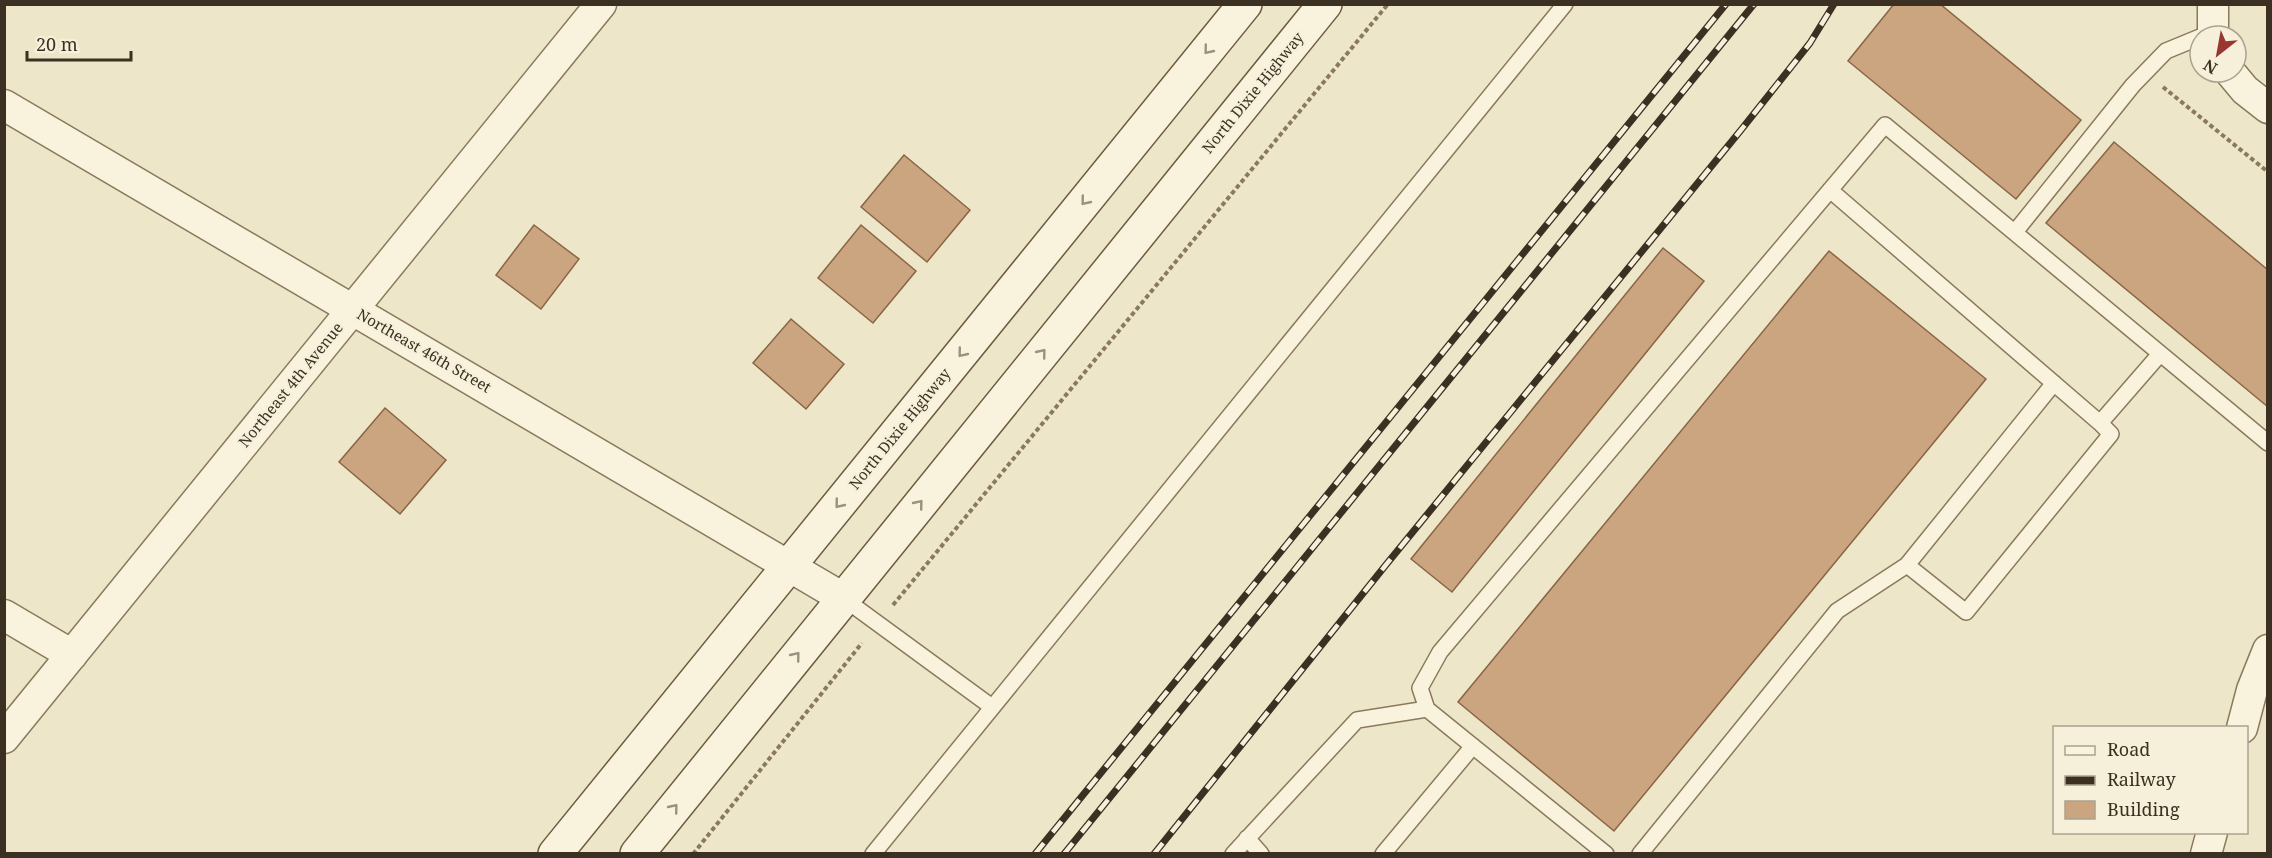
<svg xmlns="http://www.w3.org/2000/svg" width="2272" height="858" viewBox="0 0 2272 858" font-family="'Noto Serif',serif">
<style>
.building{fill:#cba580;stroke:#896544;stroke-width:1.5}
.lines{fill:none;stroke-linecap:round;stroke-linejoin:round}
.lane-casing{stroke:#8b795e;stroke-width:18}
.street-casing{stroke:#8b795e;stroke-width:33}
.secondary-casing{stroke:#6d5a41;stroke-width:36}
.path{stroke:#8b795e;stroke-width:4;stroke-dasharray:4.5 3;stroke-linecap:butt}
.lane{stroke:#f9f2dd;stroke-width:15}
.street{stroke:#f9f2dd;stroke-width:30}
.secondary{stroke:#f9f2dd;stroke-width:33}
.rail-casing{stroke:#3b3021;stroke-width:7}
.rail{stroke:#f6efd9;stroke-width:4.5;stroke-dasharray:14;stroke-linecap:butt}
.oneway{stroke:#9a917f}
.labels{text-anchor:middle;stroke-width:4.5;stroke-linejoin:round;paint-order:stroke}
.street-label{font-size:15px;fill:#3b3021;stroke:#f6efd9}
</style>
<rect width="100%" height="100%" fill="#eee6c9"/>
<path class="building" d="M1894,4H1940L2081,120L2016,199L1848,61Z
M2114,142L2268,270V407L2046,223Z
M904,155L970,210L927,262L861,207Z
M534,225L579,259L541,309L496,275Z
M861,225L916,271L873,323L818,278Z
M1663,248L1704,281L1452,592L1411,559Z
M1829,251L1986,379L1614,831L1458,702Z
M791,319L844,364L806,409L753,363Z
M385,408L446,460L400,514L339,462Z"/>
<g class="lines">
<defs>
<path id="lane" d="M1830,190L2100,423L2160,354
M2015,232L2133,85L2166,51L2200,37
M2054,383L1907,565L1966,612L2111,434L2100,423
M843,598L992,707
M1247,838L1261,854
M873,854L1565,4
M1233,854L1357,720L1427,709
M1383,854L1473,746
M1606,854L1427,709L1420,688L1440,652L1885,125L2268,443
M1640,854L1837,611L1907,565"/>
<path id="street" d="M2213,4V36
M2230,72L2245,90L2268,108
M4,105L843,598
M4,615L72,655
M2242,728L2252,690L2268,650
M4,738L601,4
M2206,854L2212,832"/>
<path id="secondary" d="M555,854L1245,4
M637,854L1325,4"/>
</defs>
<use href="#lane" class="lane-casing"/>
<use href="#street" class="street-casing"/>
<use href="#secondary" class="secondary-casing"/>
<path class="path" d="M2163,87L2268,172
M893,605L1388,4
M693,854L862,643"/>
<use href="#lane" class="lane"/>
<use href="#street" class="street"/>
<use href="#secondary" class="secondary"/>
<defs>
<path id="rail" d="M1035,854L1726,4
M1064,854L1754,4
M1154,854L1385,566L1741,130L1810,43L1834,4"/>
</defs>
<use href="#rail" class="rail-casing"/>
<use href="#rail" class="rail"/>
</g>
<defs><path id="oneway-chevron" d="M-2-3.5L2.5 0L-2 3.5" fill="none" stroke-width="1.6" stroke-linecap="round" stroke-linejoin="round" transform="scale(1.5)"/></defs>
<g class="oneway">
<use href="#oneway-chevron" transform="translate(1208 50) rotate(129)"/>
<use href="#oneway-chevron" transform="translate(1085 201) rotate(129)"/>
<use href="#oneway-chevron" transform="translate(962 353) rotate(129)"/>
<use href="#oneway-chevron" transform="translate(1042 353) rotate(-51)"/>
<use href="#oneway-chevron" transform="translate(839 504) rotate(129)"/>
<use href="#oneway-chevron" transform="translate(919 504) rotate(-51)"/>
<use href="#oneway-chevron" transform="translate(796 656) rotate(-51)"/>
<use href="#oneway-chevron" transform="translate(674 808) rotate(-51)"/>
</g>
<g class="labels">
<g class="street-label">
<text transform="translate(1253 93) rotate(-51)" y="5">North Dixie Highway</text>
<text transform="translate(424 351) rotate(30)" y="5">Northeast 46th Street</text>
<text transform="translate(291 385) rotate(-51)" y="5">Northeast 4th Avenue</text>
<text transform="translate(900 429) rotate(-51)" y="5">North Dixie Highway</text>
</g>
</g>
<rect width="2272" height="858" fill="none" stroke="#3b3021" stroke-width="12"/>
<rect x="2053" y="726" width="195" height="108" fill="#f6efd9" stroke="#aba38f" stroke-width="1.5"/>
<rect x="2065" y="746" width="30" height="9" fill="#f9f2dd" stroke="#aba38f" stroke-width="1.5"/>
<text x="2107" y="756" font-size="18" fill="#3b3021">Road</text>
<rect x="2065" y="776" width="30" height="9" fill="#3b3021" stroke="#aba38f" stroke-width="1.5"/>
<text x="2107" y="786" font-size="18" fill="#3b3021">Railway</text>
<rect x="2065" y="801" width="30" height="18" fill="#cba580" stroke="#aba38f" stroke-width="1.5"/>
<text x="2107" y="816" font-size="18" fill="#3b3021">Building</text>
<g transform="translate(2218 54) rotate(211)"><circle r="28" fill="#f6efd9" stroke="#aba38f" stroke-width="1.5"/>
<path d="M0-4.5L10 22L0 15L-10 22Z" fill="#98362f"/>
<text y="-9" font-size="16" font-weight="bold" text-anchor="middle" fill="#3b3021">N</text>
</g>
<path d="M27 51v9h104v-9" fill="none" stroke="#3b3021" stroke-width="3"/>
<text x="36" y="51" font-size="18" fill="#3b3021" stroke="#f6efd9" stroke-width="4.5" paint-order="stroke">20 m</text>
</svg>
